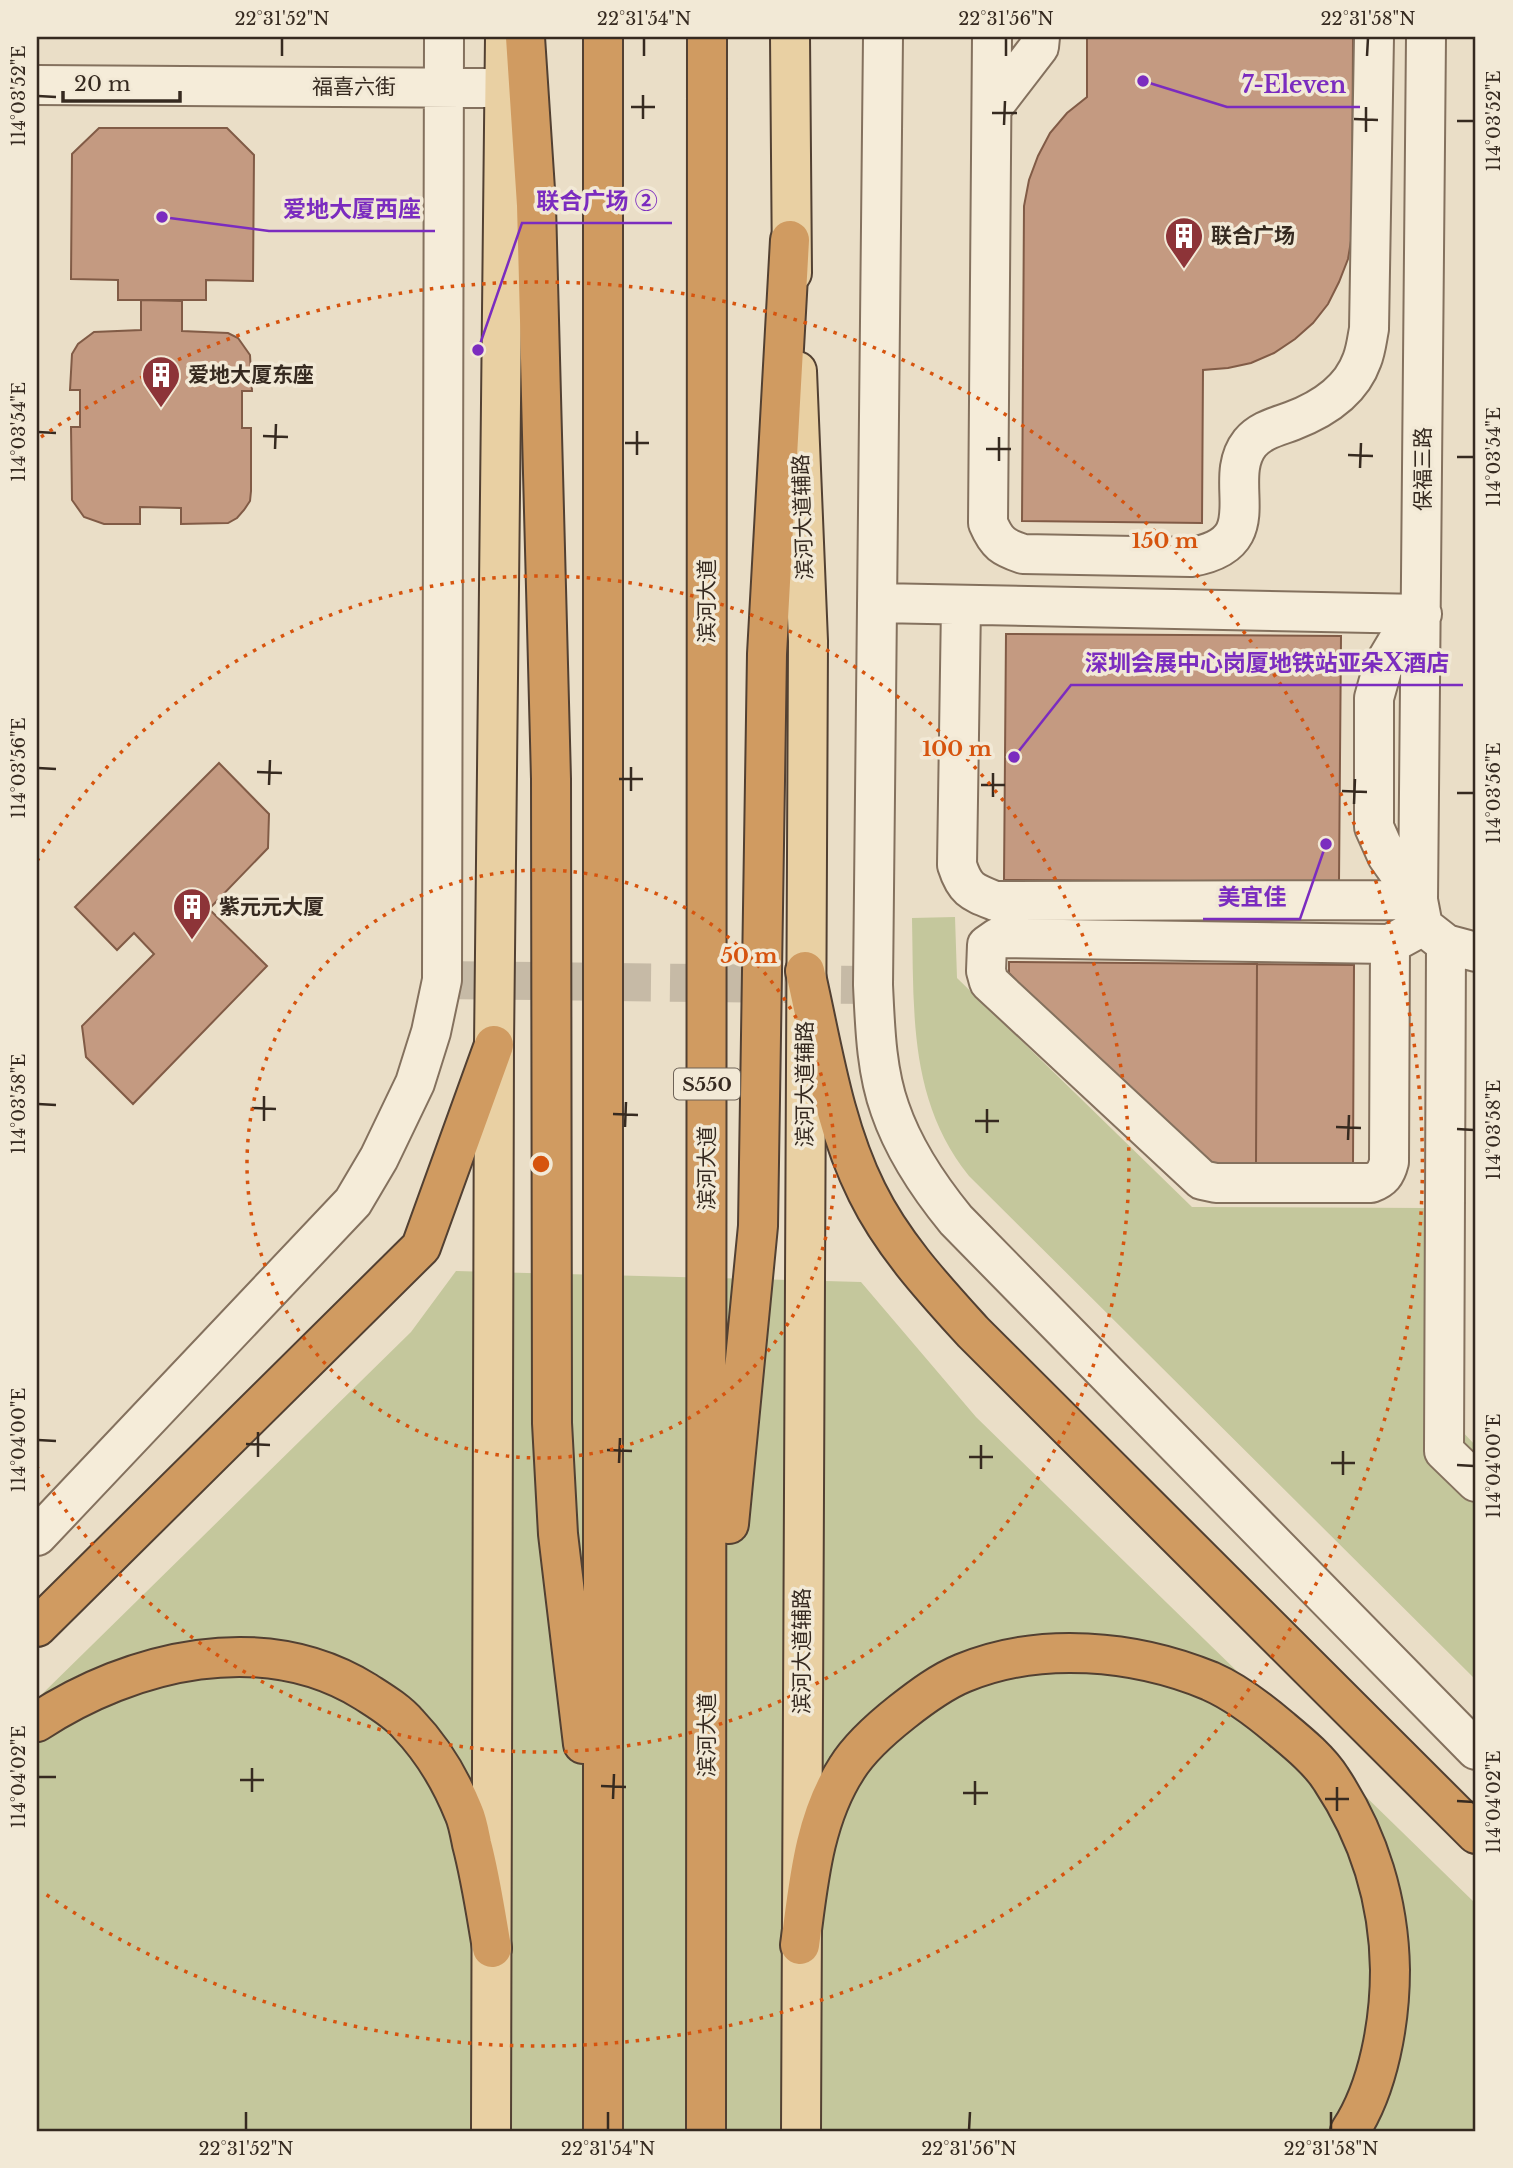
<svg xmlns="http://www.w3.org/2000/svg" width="1513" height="2168" viewBox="0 0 1513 2168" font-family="'Libre Baskerville','Noto Sans SC',serif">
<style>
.green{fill:#c4c79c}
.building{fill:#c49a81;stroke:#815b46;stroke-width:2}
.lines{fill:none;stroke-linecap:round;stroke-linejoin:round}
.minor-tunnel{stroke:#c6baa6;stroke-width:38;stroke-dasharray:38 19;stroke-linecap:butt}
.minor-casing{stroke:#84715e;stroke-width:42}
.major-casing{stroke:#524032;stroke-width:42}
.highway-casing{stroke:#524032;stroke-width:42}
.minor{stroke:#f5ecd9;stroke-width:38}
.major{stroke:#e9d0a3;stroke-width:38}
.highway{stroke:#d09b61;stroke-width:38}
.ticks{fill:none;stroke:#362a20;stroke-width:2.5}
.ring{fill:none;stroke:#d6540e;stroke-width:3.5;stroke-dasharray:3.5 7}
.labels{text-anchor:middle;stroke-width:7;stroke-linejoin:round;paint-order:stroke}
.shield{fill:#f2e9d6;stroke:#6e6357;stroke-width:2}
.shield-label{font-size:19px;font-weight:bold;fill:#362a20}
.street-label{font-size:21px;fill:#362a20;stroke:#f2e9d6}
.poi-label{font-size:21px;font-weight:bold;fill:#362a20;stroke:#f2e9d6;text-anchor:start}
.centre{fill:#d6540e;stroke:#f2e9d6;stroke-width:3.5}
.ring-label{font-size:21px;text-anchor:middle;font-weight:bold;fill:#d6540e;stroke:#f2e9d6;stroke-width:7;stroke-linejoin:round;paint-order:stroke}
.leader{fill:none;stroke:#7b2cbf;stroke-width:2.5}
.callout-dot{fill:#7b2cbf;stroke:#f2e9d6;stroke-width:2.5}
.callout-label{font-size:23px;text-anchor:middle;font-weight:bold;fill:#7b2cbf;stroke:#f2e9d6;stroke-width:7;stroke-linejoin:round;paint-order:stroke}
.neatline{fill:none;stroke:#362a20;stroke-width:2.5}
.ticks-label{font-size:18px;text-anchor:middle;fill:#362a20}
</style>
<rect width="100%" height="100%" fill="#eadec7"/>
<path class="green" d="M1473,263H1476V374H1473Z
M955,917L957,978L1192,1207L1424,1208V1391L1476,1446V1680L969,1176C908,1100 914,1010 912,918Z
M456,1271L861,1282L976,1417L1476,1904V2131H37V1699L411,1332Z"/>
<path class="building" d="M1087,37H1353L1352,235L1348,259L1339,282L1328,304L1313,323L1295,339L1274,353L1251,363L1228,368L1203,370L1202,523L1022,521L1024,206L1029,180L1038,156L1050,133L1067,113L1087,97Z
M99,128H227L254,155L253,281L206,280V300H118V280L71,279L72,154Z
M141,300L182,301V331L228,333L238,338L250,355L252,391H242V428H251V491L250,501L244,510L237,518L228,523L181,524V508L140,507V524H104L84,517L72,500L71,427H80V390H70L72,354L78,344L94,332L141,330Z
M1006,634L1341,636L1339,882L1004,880Z
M219,763L269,814L268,848L209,909L267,966L133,1104L86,1057L82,1026L154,954L134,933L117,950L75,907Z
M1009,962L1257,964L1256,1163H1197L1009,973Z
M1257,964L1354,965L1353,1164L1256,1163Z"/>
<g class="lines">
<path class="minor-tunnel" d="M442,980L873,985"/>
<defs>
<path id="minor" d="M883,37L873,985C875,1026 876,1070 890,1109C904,1150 929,1187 956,1220L1476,1750
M992,37L988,523C997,544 1003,547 1023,554L1191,557C1273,543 1219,482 1250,443C1261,430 1276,427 1292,421C1321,410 1351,391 1362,360C1366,350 1367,339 1369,329L1374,37
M37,85L504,88
M992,108L1039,47L1040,37
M877,603L1422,614
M961,605L957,865C965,890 972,892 995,901L1418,900
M1422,614L1399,639L1383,666L1374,698V827L1387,856L1418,900L1423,926L1446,944L1476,952
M1418,900L1426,37
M1390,944L1389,1162C1386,1174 1382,1179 1371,1183H1216L1202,1180L989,982L986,971L987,945L997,938L1390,944L1423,926
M1446,944L1444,1451L1476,1482
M37,1536L353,1202L379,1158L415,1083L431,1032L442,980L444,37"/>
<path id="major" d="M790,37L792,273
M797,371L808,641L801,2131
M491,2131L494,1045L505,37"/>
<path id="highway" d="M525,37L536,205L551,779L552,1423L558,1534L583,1744
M805,971C822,1045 833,1124 867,1192C893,1245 934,1289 973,1332L1476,1834
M729,1524L758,1226L767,654L790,240
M37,1627L421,1247L494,1045
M37,1722C132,1660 263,1628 366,1692C380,1701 397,1711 408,1724C432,1749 451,1781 464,1813C468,1822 470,1834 472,1844C481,1878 486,1913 492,1948
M800,1945C808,1885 813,1820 847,1768C860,1747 883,1727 902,1712C921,1697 941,1682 963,1673C1040,1641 1135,1650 1210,1681C1235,1692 1259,1710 1280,1728C1298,1743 1319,1760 1331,1779C1369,1836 1389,1902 1390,1970C1390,2021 1379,2087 1350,2131
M603,2131V37
M706,2131L707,37"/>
</defs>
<use href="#minor" class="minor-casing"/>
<use href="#major" class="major-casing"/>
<use href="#highway" class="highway-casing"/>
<use href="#minor" class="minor"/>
<use href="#major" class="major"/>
<use href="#highway" class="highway"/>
</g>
<path class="ticks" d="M282,56V38M644,56V38M1006,56V38M1367,56L1368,38M38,96L56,97M631,107H655M992,113H1017M643,119V95M1354,119L1378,120M1457,121H1474M1004,125L1005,101M1366,132V107M38,432L56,433M263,436L288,437M625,443H649M275,449L276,424M986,449H1011M637,455V431M1348,455L1373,456M1457,457H1474M999,461V437M1360,468L1361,443M38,768L56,769M257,772L282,773M619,779H643M269,785L270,760M981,785H1005M631,791V767M1342,791L1367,792M1457,793H1474M993,797V773M1354,804L1355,779M38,1104L56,1105M252,1108L276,1109M613,1114L638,1115M264,1121V1096M975,1121H999M625,1127L626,1102M1336,1127L1361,1128M1457,1129L1474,1130M987,1133V1109M1348,1140L1349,1115M38,1440L56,1441M246,1444L270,1445M607,1450L632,1451M258,1457V1432M969,1457H993M619,1463L620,1438M1331,1463H1355M1457,1465L1474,1466M981,1469V1445M1343,1475V1451M38,1777H56M240,1780H264M601,1786L626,1787M252,1792V1768M963,1793H988M613,1799L614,1774M1325,1799H1349M1457,1801L1474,1802M975,1805V1781M1337,1811V1787M246,2130V2112M608,2130V2112M969,2130L970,2112M1331,2130V2112"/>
<g class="ring">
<circle cx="541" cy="1164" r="294"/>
<path d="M37 861A588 588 0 1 1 37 1467"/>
<path d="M41 437A882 882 0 1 1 41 1891"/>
</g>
<defs>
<symbol id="building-pin" viewBox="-11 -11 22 30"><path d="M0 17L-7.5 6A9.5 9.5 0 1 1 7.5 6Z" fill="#8d3438" stroke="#f2e9d6"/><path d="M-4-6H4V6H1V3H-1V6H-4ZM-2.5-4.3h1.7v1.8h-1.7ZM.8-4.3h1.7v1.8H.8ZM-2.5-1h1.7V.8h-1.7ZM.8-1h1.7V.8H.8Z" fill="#fff"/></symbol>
</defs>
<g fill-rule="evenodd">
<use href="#building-pin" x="1162" y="214" width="44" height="60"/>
<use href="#building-pin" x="139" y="353" width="44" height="60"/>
<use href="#building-pin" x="170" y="885" width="44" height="60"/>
</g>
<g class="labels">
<rect class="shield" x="674" y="1068.5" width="66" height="31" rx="5"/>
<g class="shield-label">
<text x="707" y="1091">S550</text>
</g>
<g class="street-label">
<text x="354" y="94">福喜六街</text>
<text transform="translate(1423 469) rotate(-90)" y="7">保福三路</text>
<text transform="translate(803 517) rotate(-92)" y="7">滨河大道辅路</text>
<text transform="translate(707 601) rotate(-90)" y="7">滨河大道</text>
<text transform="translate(805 1084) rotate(-90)" y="7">滨河大道辅路</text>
<text transform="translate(707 1168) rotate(-90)" y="7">滨河大道</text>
<text transform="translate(802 1651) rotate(-90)" y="7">滨河大道辅路</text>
<text transform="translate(707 1735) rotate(-90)" y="7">滨河大道</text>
</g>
<g class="poi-label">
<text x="1211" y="243">联合广场</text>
<text x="188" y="382">爱地大厦东座</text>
<text x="219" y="914">紫元元大厦</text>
</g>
</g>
<circle cx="541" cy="1164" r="10" class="centre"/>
<g class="ring-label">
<text x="1165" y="548">150 m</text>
<text x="957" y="756">100 m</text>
<text x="749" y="963">50 m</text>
</g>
<path class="leader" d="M1143 81L1227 107H1360M478 350L522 223H672M162 217L269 231H435M1014 757L1071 685H1463M1326 844L1300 919H1203"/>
<g class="callout-dot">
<circle cx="1143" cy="81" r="7"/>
<circle cx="478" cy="350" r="7"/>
<circle cx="162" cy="217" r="7"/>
<circle cx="1014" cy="757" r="7"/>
<circle cx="1326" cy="844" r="7"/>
</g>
<g class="callout-label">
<text x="1294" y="93">7-Eleven</text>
<text x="597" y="209">联合广场 ②</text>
<text x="352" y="217">爱地大厦西座</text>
<text x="1267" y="671">深圳会展中心岗厦地铁站亚朵X酒店</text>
<text x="1252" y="905">美宜佳</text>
</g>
<rect width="1513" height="2168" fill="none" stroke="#f2e9d6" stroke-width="77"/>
<path d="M63 91v10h117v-10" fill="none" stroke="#362a20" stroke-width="3.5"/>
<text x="74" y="91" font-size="21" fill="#362a20" stroke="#f2e9d6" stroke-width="5" paint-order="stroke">20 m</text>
<rect x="38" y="38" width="1436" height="2092" class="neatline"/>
<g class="ticks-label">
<text x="282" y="25">22°31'52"N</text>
<text x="644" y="25">22°31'54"N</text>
<text x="1006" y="25">22°31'56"N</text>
<text x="1368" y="25">22°31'58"N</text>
<text transform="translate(19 96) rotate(-90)" y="6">114°03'52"E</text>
<text transform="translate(1494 121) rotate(-90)" y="6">114°03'52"E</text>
<text transform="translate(19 432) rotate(-90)" y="6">114°03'54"E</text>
<text transform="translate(1494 457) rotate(-90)" y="6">114°03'54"E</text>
<text transform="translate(19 768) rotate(-90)" y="6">114°03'56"E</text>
<text transform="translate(1494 793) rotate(-90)" y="6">114°03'56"E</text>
<text transform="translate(19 1104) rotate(-90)" y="6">114°03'58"E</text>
<text transform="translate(1494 1130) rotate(-90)" y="6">114°03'58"E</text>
<text transform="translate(19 1440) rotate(-90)" y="6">114°04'00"E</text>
<text transform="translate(1494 1466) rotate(-90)" y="6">114°04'00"E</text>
<text transform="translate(19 1777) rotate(-90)" y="6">114°04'02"E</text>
<text transform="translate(1494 1802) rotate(-90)" y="6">114°04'02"E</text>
<text x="246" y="2155">22°31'52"N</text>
<text x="608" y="2155">22°31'54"N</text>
<text x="969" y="2155">22°31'56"N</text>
<text x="1331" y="2155">22°31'58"N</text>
</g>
</svg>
